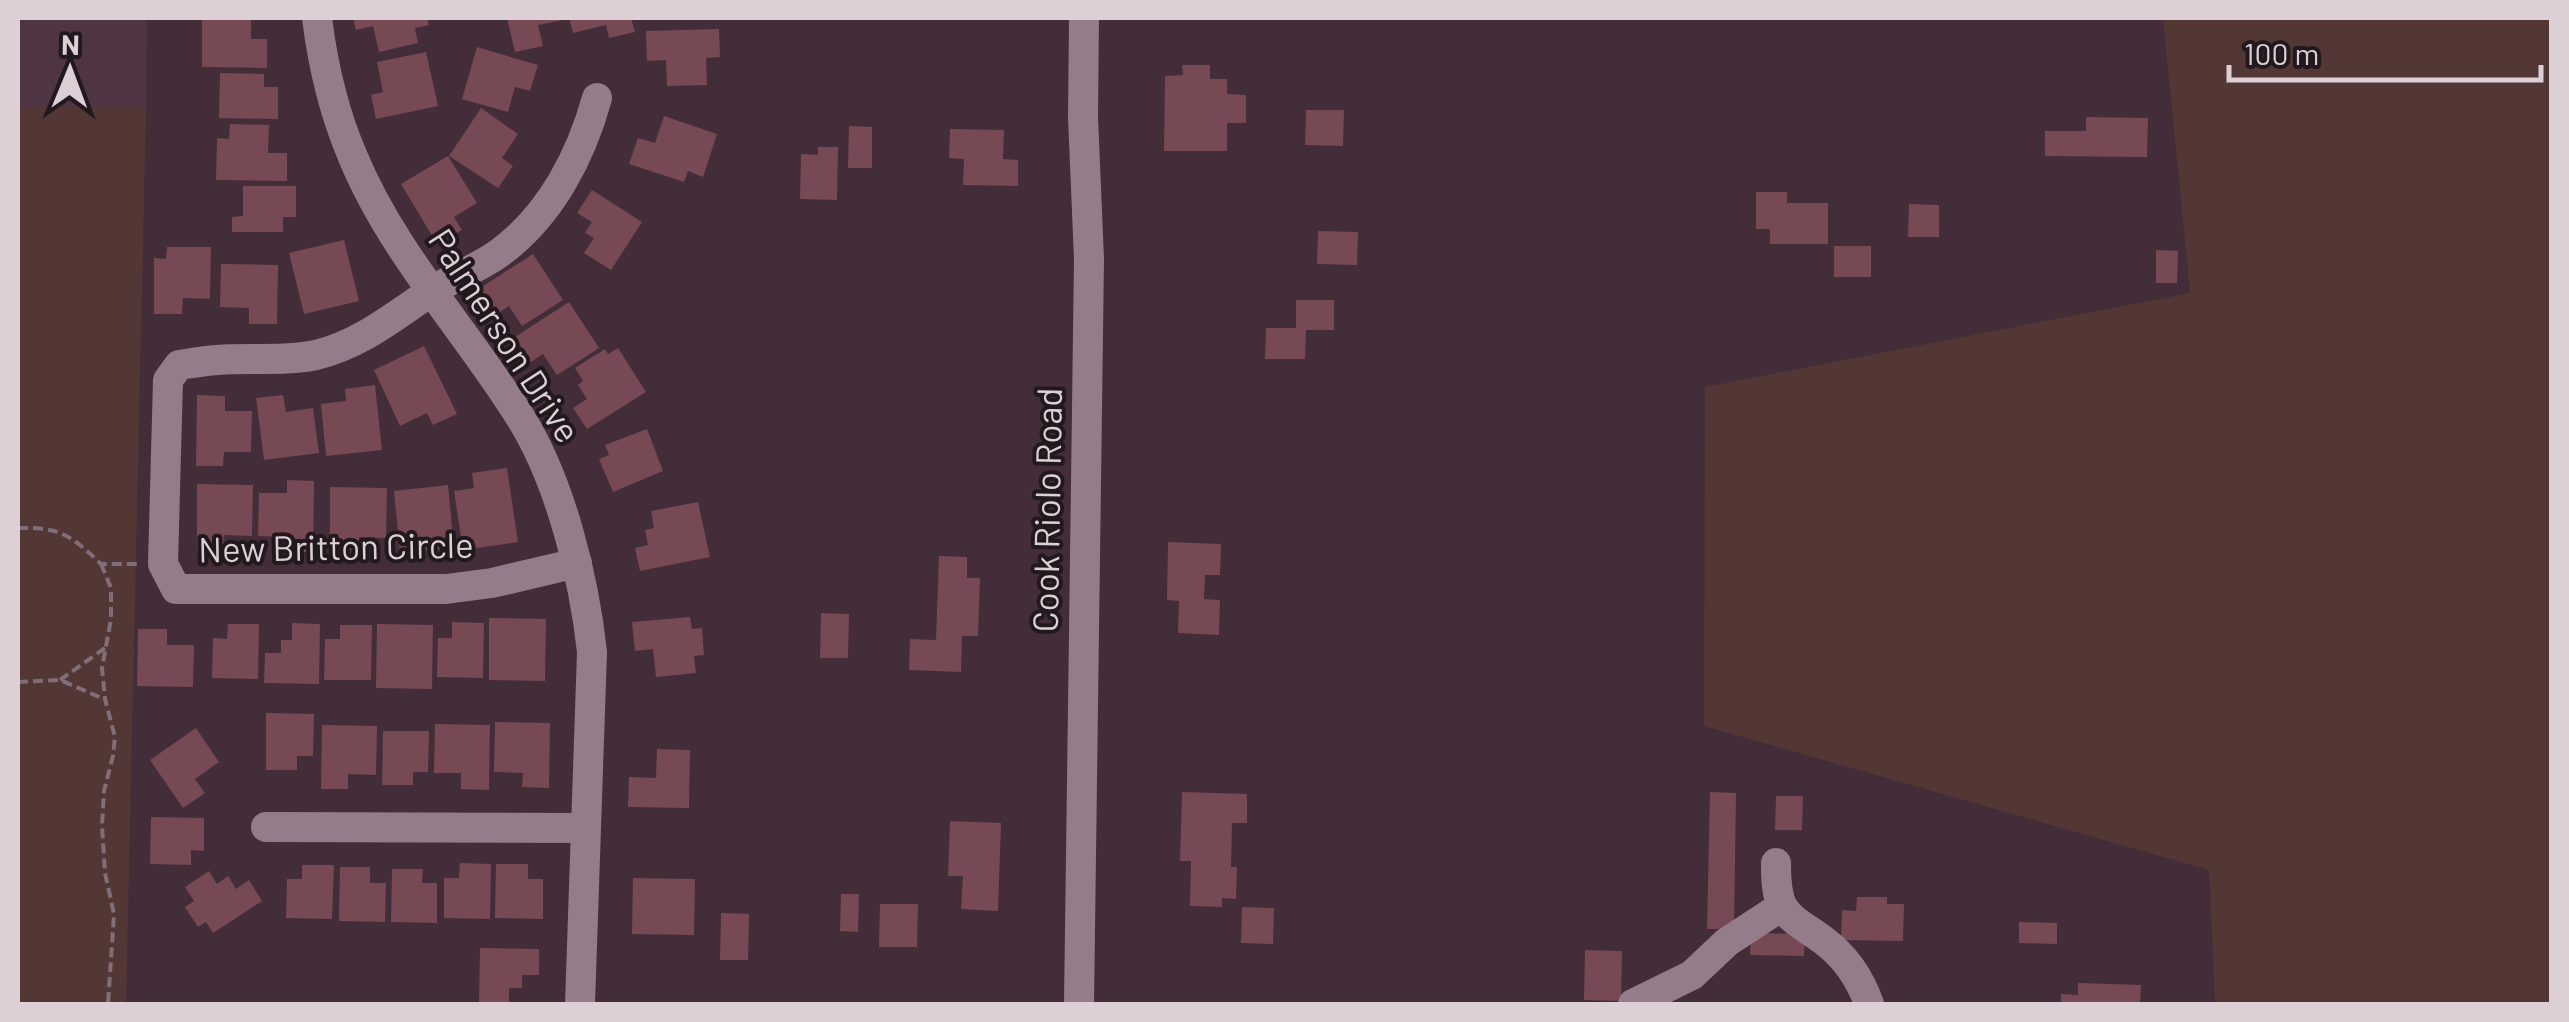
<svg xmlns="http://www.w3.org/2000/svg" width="2569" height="1022" viewBox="0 0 2569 1022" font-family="Barlow,sans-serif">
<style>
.built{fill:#4f3444}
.green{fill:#533734}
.building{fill:#774954}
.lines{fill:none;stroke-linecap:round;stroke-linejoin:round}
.path{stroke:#806e78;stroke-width:4;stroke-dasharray:10 5;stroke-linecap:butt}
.minor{stroke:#957c8a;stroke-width:30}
.labels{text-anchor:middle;stroke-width:8;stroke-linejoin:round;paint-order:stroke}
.street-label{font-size:35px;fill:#ddcfd6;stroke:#22191e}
</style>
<rect width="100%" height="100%" fill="#422d39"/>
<path class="built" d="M18,18H147L146,108H18Z"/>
<path class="green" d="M2163,18H2551V1004H2215L2209,870L1704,726L1705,387L2190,293Z
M18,108H146L126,1004H18Z"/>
<path class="building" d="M202,18H251V39H267V68L202,67Z
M353,18H427L429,25L415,28L418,43L379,52L373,26L356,30Z
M507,18H568V19L538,25L543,46L515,52Z
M569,18H631L635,32L609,38L606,25L573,33Z
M719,29L720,57L706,58L707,85L667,86L666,60L647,61L646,31Z
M477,47L538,65L530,91L515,87L508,112L462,99Z
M426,52L438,106L376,119L371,95L383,92L377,62Z
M1182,65H1210V79H1227V94L1246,95V123H1227V151H1164L1165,76L1183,75Z
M220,73L264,74V87H278V119L219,118Z
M481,108L518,134L502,158L513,166L498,188L449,156Z
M1306,110H1344L1343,146L1305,145Z
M664,116L717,134L703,177L688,171L684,182L629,164L638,138L655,143Z
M2086,117L2148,118L2147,157L2045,156V131H2086Z
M230,124L269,125L268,153H287V181L216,180L217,138L229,139Z
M849,126L872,127V168H848Z
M950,129L1004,130L1003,159L1018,160V186L963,185L964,159L949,158Z
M818,147H838L837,200L800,199L801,154L818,155Z
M448,156L477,203L454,217L462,230L437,244L401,184Z
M243,186H296V217H283V232H232V217L243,216Z
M592,190L642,222L611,270L584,253L594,238L585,233L592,222L577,213Z
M1756,192H1787V203H1828V244H1770V229H1756Z
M1909,204L1939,205V237H1908Z
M1318,231L1358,232L1357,265L1317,264Z
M344,240L359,301L304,314L289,253Z
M1834,246H1871V277H1834Z
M167,247H211L210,299L183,298L182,314H154V258L166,259Z
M2156,250L2178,251L2177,283H2156Z
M533,254L563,300L522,326L509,306L497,314L480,288Z
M221,264L278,265L277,324H249V308L220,307Z
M1296,300H1334V330H1306L1305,359H1265L1266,328H1296Z
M569,302L599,348L557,375L543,354L531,362L515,337Z
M424,346L457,414L433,425L427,413L400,426L374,370Z
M618,348L646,392L587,429L573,408L587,399L578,385L583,381L575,368L605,349L608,354Z
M375,385L382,450L326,456L321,404L346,401L345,389Z
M197,395L225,396V411H252L251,452H224L223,466H196Z
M283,395L286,412L313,408L319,453L264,460L256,398Z
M647,429L663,471L613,492L599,459L609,455L605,445Z
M507,468L518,542L463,550L454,491L474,488L472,473Z
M287,480L314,481L313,552H285V537L258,536L259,493H287Z
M197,484L253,485L252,536L224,535L223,551H197Z
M448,485L454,548L400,553L394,491Z
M330,487L387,488L386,538L359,537V551L330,550Z
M698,502L710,557L640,571L635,548L648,545L645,530L654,528L651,511Z
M1168,542L1221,544L1220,575H1205L1204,599L1220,600L1219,635L1178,633L1179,601L1167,600Z
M939,556L967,557V578H980L978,636H962L961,672L909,670L910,639L936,640Z
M821,613L849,614L848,658H820Z
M690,617L692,629L702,628L704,655L694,656L696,673L656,677L653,649L635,651L632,622Z
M489,618L546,619L545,681L489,680Z
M452,622L484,623L483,678L437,677L438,638H452Z
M292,623L320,624L319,684L264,683L265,653H281V640H292Z
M228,624H259L258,679L212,678L213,638L227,639Z
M377,624L433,625L432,689L376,688Z
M340,625H372L371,680H324L325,639H340Z
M138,629H167V645H194L193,687L137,686Z
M266,713L314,714L313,756H297V770H266Z
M495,722L550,723L549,788L522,787L523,773L494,772Z
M435,724L490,725L489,790L461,789V773H434Z
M322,725L377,726L376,775L348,774V789H321Z
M196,728L219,762L195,779L205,793L183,808L150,760Z
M383,731H429L428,772H413V785H382Z
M657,749L690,750L689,808L628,807L629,777L656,778Z
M1182,792L1247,794V823H1232L1231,867H1237L1236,899L1222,898V907L1190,906L1191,861H1180Z
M1710,792L1736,793L1734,929H1707Z
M1776,796H1803L1802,830H1775Z
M151,817L204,818V851L191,850V865L150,864Z
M950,821L1001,823L998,911L961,909L963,876H948Z
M460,863L491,864L490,919L444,918V878H459Z
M496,864H528V879H543V919L495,918Z
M302,865H334L332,919L286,918L287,879H302Z
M340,867H370V883H386L385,922L339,921Z
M392,869H423L422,883H437V923L391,922Z
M209,871L217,884L228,876L236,889L249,880L262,901L213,933L206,922L198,927L185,907L194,901L185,887Z
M633,878L695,879L694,935L632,934Z
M841,894H859L858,932L840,931Z
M1857,897H1887V904H1904L1903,941L1841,940L1842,910L1856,911Z
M880,904H918L917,947H879Z
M1242,907L1274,908L1273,944L1241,943Z
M721,913L749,914L748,960H720Z
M2019,922L2057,923V944L2019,943Z
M1751,933L1805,934L1804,956L1750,955Z
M480,948L539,949V975H522V988H509V1004L479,1003Z
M1585,950L1622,951L1621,1001L1584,1000Z
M2078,983L2141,985L2140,1004H2061V994L2078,995Z"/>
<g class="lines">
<path class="path" d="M18,528C60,527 71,535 101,564H139
M101,564L111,588V619L102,668L105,699L115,737L113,756L104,791L102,826L105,873L114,914L108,1004
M60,680L105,648
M18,682L60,680L104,699"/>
<path class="minor" d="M317,18C323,66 334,113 353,157C393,254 468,332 522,420C561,484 584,578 592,652L580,1004
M577,563L492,583L446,589H176L163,564L168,380L179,365C192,363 204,361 217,360C250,357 283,362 316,355C359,345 393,317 429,293C452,277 480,268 502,251C551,214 581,156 597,98
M266,827L585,828
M1776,863C1776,876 1776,890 1781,903C1788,920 1809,929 1823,940C1846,957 1860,978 1869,1004
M1079,1004L1089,259L1083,117L1084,18
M1633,1004L1692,975L1727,942L1782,906"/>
</g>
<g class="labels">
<g class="street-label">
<text transform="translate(504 336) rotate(57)" y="12">Palmerson Drive</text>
<text transform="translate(1048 510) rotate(-89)" y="12">Cook Riolo Road</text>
<text transform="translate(336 548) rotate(-1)" y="12">New Britton Circle</text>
</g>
</g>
<rect width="2569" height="1022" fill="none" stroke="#ddcfd6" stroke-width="40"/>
<g transform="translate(70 70) rotate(1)" stroke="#22191e" stroke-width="8" paint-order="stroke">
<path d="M0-8L18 38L0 25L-18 38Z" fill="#ddcfd6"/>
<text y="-15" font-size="28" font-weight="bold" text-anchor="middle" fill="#ddcfd6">N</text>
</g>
<path d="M2229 65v15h312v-15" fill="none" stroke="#ddcfd6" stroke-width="5"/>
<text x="2244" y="65" font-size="30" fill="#ddcfd6" stroke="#22191e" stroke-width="8" paint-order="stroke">100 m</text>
</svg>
